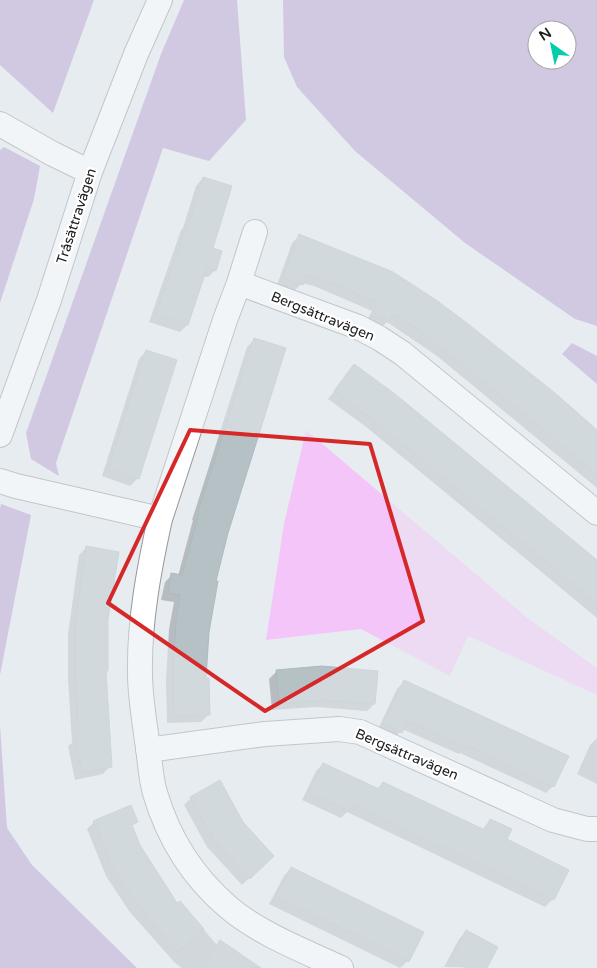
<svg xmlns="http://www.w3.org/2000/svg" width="597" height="968" viewBox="0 0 597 968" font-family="'Varela Round',sans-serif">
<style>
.forest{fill:#b79ccf;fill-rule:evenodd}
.park{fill:#f4c5f9}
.shadow{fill:#0003}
.building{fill:#b6c1c5;stroke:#a9bbc2}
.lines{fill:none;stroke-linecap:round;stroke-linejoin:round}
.street-casing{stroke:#979797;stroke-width:26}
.street{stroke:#fff;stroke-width:24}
.marked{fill:none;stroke:#d62828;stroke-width:4;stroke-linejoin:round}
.labels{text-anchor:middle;stroke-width:4.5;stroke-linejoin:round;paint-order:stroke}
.street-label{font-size:14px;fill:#202020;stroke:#fff}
</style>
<rect width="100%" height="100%" fill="#e7ecf0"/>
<path class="forest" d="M0,0H94L53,113L0,65Z
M184,0H237L246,120L209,161L163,148L56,463L59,476L31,459L26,433L161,54Z
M283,0H597V326L575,319L465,243L355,151L297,87L284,57ZM537,30H567V60H537Z
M4,147L40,166L34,199L0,303V150Z
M572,343L597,356V384L562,354Z
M1,504L31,515L0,675V509Z
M0,725L7,828L32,865L137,968H0Z"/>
<path class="park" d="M306,430L530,620L597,668V695L468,636L450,676L361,629L266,640L284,524Z"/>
<path class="shadow" d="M203,178L215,270L208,277L203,276L187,325L180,332L149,322L181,230L183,228L196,186Z
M299,236L597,432V488L437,356L387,322L381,328L367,320L372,311L314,286L302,283L294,291L277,285L292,243Z
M254,340L227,533L214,582L208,632L205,679L208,715L201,722L167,723L166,680L169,629L174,602L161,600L165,582L172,575L178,576L193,520H192L247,347Z
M146,351L138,478L130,486L102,476L139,359Z
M355,365L597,562V618L365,426L328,399Z
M86,548L107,619V671L105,672L110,766L103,774L75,780L68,746L72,743L68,679V634L79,555Z
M277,671L374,704L367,711L316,707L272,710L269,679Z
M404,682L553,786L546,793L460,753L459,754L402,729L394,739L377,731L397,689Z
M597,738V784L577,774L590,745Z
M323,764L377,789L383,783L482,830L490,820L553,899L545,907L347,812L341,818L302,800L316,771Z
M191,798L265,863L242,885L207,847L184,805Z
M94,822H137L131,827L139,846L177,905L180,902L217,945L220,941L259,968H182L175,963L129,911L106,876L87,829Z
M291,868L408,961L400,968L269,904L284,876Z
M466,932L486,968L444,967L459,939Z"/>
<path class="building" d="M203,177L232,186L213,248L222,251L216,271L207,268L188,325L156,315L188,222H189Z
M299,234L393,272L436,300L463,320L555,393L597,430V475L523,413L417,329L394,314L389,322L373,312L379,303L321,279V280L306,275L303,285L283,278Z
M254,338L286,348L228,533L216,581H218L209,632L206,678H209L210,715L174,716L173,672L176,621L180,595L168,593L171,573L182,575L199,513L198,512Z
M146,350L177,360L139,479L108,469Z
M354,364L395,394L597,560V604L372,419L334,391Z
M86,546L119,552L108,619V671H106L112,767L82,773L75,738L79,737L75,671V626Z
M322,666L378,671L375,704L324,700L279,704L276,670Z
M404,680L569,756L554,787L468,746L467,748L407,721L402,733L383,724Z
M323,763L379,789L383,782L485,830L490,819L512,829L507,839L569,870L554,900L352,804L349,811L309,793Z
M220,780L243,822L274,856L250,879L214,840L190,797Z
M131,805L138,822L132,825L140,845L177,903L180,901L204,929L178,952L136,903L113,868L93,821Z
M291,867L424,932L409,962L276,896Z
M466,930L498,947L487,968H467L451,959Z
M220,940L261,968H201Z"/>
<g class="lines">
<defs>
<path id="street" d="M0,124L53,154L90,172
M239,283L255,232
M0,435L49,300L90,172L136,54L160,0
M0,481L16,486L160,519L225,320L239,283L358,327L379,338L402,353L597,513
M160,519C149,569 139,622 140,673C140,696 144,718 147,741C150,758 150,776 155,793C168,837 193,877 228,907C258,933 304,951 341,968
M148,750L265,734L339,729L360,732L553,820L587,829H597"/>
</defs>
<use href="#street" class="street-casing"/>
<use href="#street" class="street"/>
</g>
<path d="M0 0H597V968H0ZM190,430L370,444L423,621L265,711L108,603Z" fill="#e7ecf0" fill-opacity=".55" fill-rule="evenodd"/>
<path class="marked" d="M190,430L370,444L423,621L265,711L108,603Z"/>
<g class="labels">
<g class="street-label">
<text transform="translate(76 216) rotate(-72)" y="5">Tråsättravägen</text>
<text transform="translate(323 316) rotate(22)" y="5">Bergsättravägen</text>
<text transform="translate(407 754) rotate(23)" y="5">Bergsättravägen</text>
</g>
</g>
<g transform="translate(552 45) rotate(327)"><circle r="24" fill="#ffffff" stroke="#a6a6a6"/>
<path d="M0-4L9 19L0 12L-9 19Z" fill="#03cdaa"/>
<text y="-8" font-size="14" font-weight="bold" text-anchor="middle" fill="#202020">N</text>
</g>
</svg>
